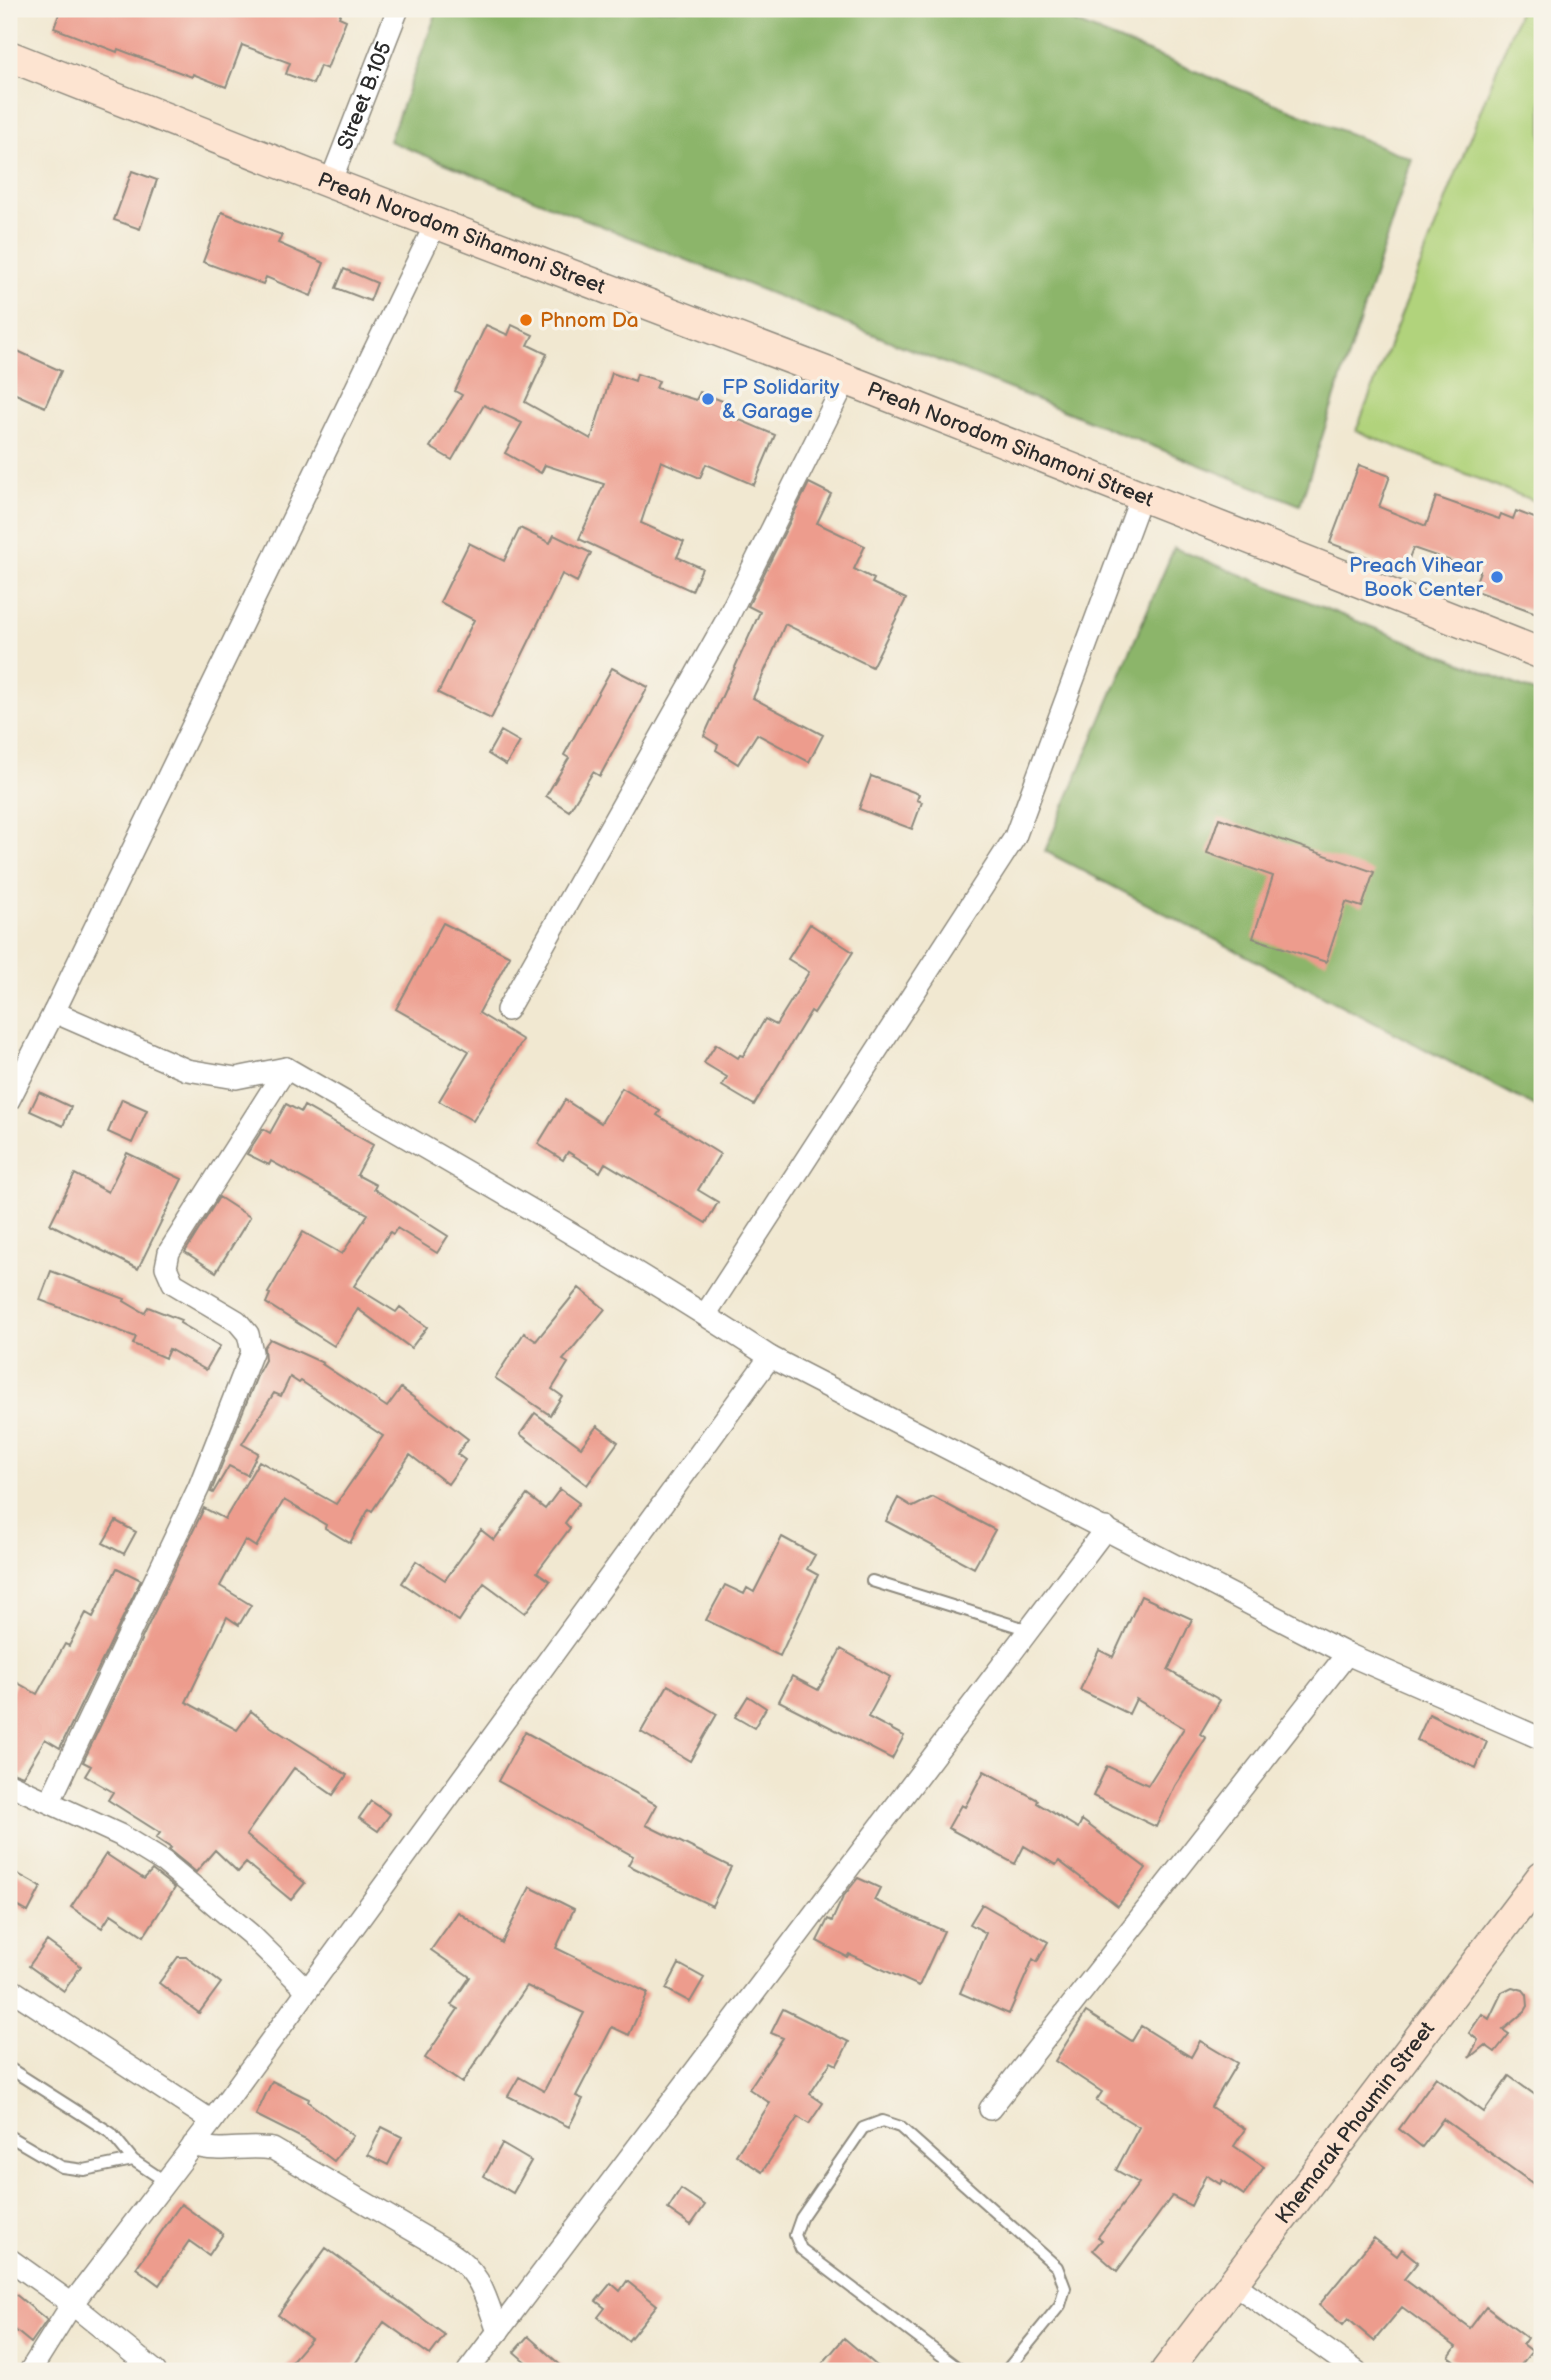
<svg xmlns="http://www.w3.org/2000/svg" width="1551" height="2380" viewBox="0 0 1551 2380" font-family="'Balsamiq Sans',sans-serif">
<style>
.green{fill:#b1d37b;stroke:#6e7f53;stroke-width:2}
.forest{fill:#8cb56b;stroke:#5c704b;stroke-width:2}
.building{fill:#ed9c8d}
.lines{fill:none;stroke-linecap:round;stroke-linejoin:round}
.lane-casing{stroke:#8e8a7e;stroke-width:14}
.street-casing{stroke:#8e8a7e;stroke-width:24}
.secondary-casing{stroke:#8e8a7e;stroke-width:33}
.lane{stroke:#fff;stroke-width:10}
.street{stroke:#fff;stroke-width:21}
.secondary{stroke:#fde4d1;stroke-width:30}
.food-dot{fill:#e8710a;stroke:#f7f3e8;stroke-width:2.5}
.shop-dot{fill:#3f7fe0;stroke:#f7f3e8;stroke-width:2.5}
.labels{text-anchor:middle;stroke-width:7;stroke-linejoin:round;paint-order:stroke}
.street-label{font-size:21px;fill:#2b2b2b;stroke:#f7f3e8}
.food-label{font-size:21px;fill:#c56008;stroke:#f7f3e8;text-anchor:start}
.shop-label{font-size:21px;fill:#366cbe;stroke:#f7f3e8;text-anchor:start}
</style>
<rect width="100%" height="100%" fill="#f7f3e8"/>
<filter id="ink" filterUnits="userSpaceOnUse"><feTurbulence type="fractalNoise" baseFrequency=".0143" numOctaves="2"/><feDisplacementMap in="SourceGraphic" scale="14" xChannelSelector="R" yChannelSelector="G"/><feConvolveMatrix kernelMatrix="1 2 1 2 8 2 1 2 1" color-interpolation-filters="sRGB"/></filter>
<filter id="wash" filterUnits="userSpaceOnUse"><feTurbulence type="fractalNoise" baseFrequency=".00686" numOctaves="4" result="noise"/><feDisplacementMap in="SourceGraphic" scale="28" xChannelSelector="R" yChannelSelector="G"/><feGaussianBlur stdDeviation="1.57" result="paint"/><feColorMatrix in="noise" values="0 0 0 0 0 0 0 0 0 0 0 0 0 0 0 0 0 1.4 0 .05"/><feComposite in="paint" operator="in"/></filter>
<g filter="url(#wash)">
<rect width="100%" height="100%" fill="#f1e8d1"/>
<path class="green" d="M1520,9H1542V504L1356,431Z"/>
<path class="forest" d="M438,9H1042L1412,159L1300,505L389,141Z
M1174,548L1542,695V1110L1045,851Z"/>
<g id="blocks">
<path class="building" d="M61,9H342L339,17L346,20L327,69L320,66L313,84L286,74L290,63L242,45L226,87L193,74L192,77L118,49L117,52L54,28Z
M132,171L157,180L140,229L114,220Z
M222,212L282,235L278,243L324,263L311,296L266,277L263,284L203,262Z
M344,269L377,283L370,301L336,288Z
M486,325L508,335L512,325L533,335L528,345L547,354L525,402L591,439L612,373L635,381L637,374L659,381L656,388L696,400L700,392L725,402L721,412L775,435L754,485L706,464L700,478L661,461L641,523L684,542L677,557L702,568L692,591L579,539L604,484L545,465L541,473L505,453L522,423L484,405L452,460L430,447L462,395L455,391Z
M9,347L61,371L45,407L9,391Z
M1359,465L1390,476L1379,507L1426,526L1436,497L1499,519L1501,514L1513,519L1516,511L1542,521V615L1473,590L1480,571L1413,548L1404,571L1330,543Z
M809,483L831,494L817,523L865,546L854,569L874,579L872,583L906,599L872,667L785,624L753,698L823,735L809,762L757,734L738,764L716,750L718,745L704,736L760,612L748,606Z
M520,528L550,543L554,535L591,553L577,582L562,574L491,719L438,693L474,620L440,602L469,543L504,561Z
M612,668L648,687L600,776L593,772L569,811L546,796L569,758L564,755Z
M501,731L520,742L506,765L488,754Z
M871,776L919,794L917,800L922,802L912,829L859,809Z
M1219,818L1374,872L1362,907L1346,902L1326,962L1253,938L1273,876L1207,853Z
M443,923L510,956L479,1013L523,1040L473,1121L439,1101L469,1051L396,1009Z
M810,924L853,952L814,1013L811,1011L754,1105L722,1086L727,1077L704,1063L716,1044L738,1058L740,1055L743,1056L765,1019L776,1025L809,972L788,959Z
M622,1088L660,1111L657,1115L720,1154L698,1190L718,1202L706,1223L605,1163L600,1172L568,1152L563,1160L538,1144L565,1100L601,1123Z
M39,1092L71,1107L63,1126L30,1111Z
M122,1099L147,1110L132,1143L108,1132Z
M286,1104L301,1112L304,1106L373,1145L357,1175L376,1185L374,1189L448,1236L437,1253L397,1228L393,1234L390,1232L354,1286L396,1312L400,1307L427,1327L411,1348L358,1309L334,1346L266,1303L270,1294L268,1293L303,1232L342,1254L368,1214L271,1161L269,1165L247,1154L263,1129L270,1133Z
M127,1153L182,1179L138,1269L50,1224L75,1174L108,1192Z
M219,1197L250,1217L216,1272L185,1252Z
M51,1271L125,1299L124,1301L144,1313L148,1307L181,1320L180,1323L220,1346L206,1370L169,1349L165,1358L133,1344L136,1337L40,1300Z
M579,1288L605,1309L563,1360L568,1363L552,1389L562,1396L550,1415L495,1378L524,1333L536,1341Z
M270,1339L323,1363L322,1364L387,1407L401,1388L468,1439L457,1454L465,1460L448,1484L410,1455L372,1511L369,1509L350,1543L325,1528L326,1525L284,1500L256,1547L245,1540L220,1586L251,1605L239,1625L227,1617L186,1702L237,1730L251,1711L271,1727L347,1775L333,1795L294,1768L246,1835L305,1883L291,1900L246,1863L238,1872L215,1850L196,1872L169,1850L171,1848L156,1838L160,1833L108,1800L113,1792L85,1776L91,1766L83,1762L204,1508L225,1519L259,1461L336,1504L383,1436L301,1381L299,1383L290,1377L281,1396L274,1393L242,1444L258,1453L247,1475L229,1466L213,1493L211,1492L259,1371L265,1360L264,1347Z
M535,1413L581,1447L597,1426L618,1442L587,1485L520,1434Z
M560,1489L579,1503L565,1523L570,1528L537,1572L550,1581L525,1613L484,1583L459,1621L402,1583L416,1561L445,1580L481,1530L494,1540L527,1495L545,1509Z
M933,1497L995,1530L974,1568L886,1521L898,1498L913,1507Z
M116,1521L136,1532L124,1554L103,1543Z
M782,1537L815,1555L807,1569L818,1575L780,1656L706,1620L725,1585L744,1594L747,1588L754,1592Z
M117,1568L141,1580L60,1748L45,1739L23,1776L9,1771V1697L16,1682L37,1694L65,1644L69,1646L86,1613L93,1617Z
M1141,1596L1192,1619L1168,1670L1220,1700L1200,1734L1206,1738L1175,1786L1156,1827L1093,1796L1107,1766L1148,1785L1184,1728L1136,1699L1129,1714L1080,1690L1099,1650L1113,1657Z
M841,1649L890,1677L868,1717L904,1736L892,1759L779,1701L792,1676L818,1690Z
M668,1685L717,1714L690,1761L641,1732Z
M748,1696L766,1708L754,1728L735,1717Z
M1429,1714L1487,1742L1476,1768L1417,1740Z
M525,1732L657,1805L646,1825L731,1867L712,1906L628,1865L633,1856L498,1781Z
M984,1771L1038,1800L1037,1803L1078,1828L1082,1820L1146,1868L1118,1906L1059,1861L1056,1865L1024,1846L1015,1864L948,1828L961,1805L965,1807Z
M371,1801L390,1814L378,1831L359,1818Z
M106,1854L144,1879L152,1870L175,1888L144,1936L111,1914L102,1928L71,1907Z
M9,1869L41,1887L28,1912L9,1901Z
M858,1878L880,1888L874,1900L944,1931L919,1986L849,1954L847,1957L817,1941L828,1919L832,1921L843,1897Z
M530,1887L574,1909L556,1948L648,1993L629,2035L612,2027L576,2096L583,2099L569,2127L508,2096L519,2077L544,2091L584,2013L527,1986L462,2083L425,2058L458,2009L451,2005L470,1977L431,1950L458,1912L502,1943Z
M982,1904L1048,1942L1037,1962L1033,1959L1009,2014L960,1993L986,1933L970,1924Z
M47,1941L81,1966L64,1991L29,1966Z
M178,1957H186L221,1983L199,2013L159,1983Z
M679,1964L704,1978L690,2002L666,1989Z
M1512,1987L1523,1990L1527,1995L1528,2006L1525,2011L1503,2030L1509,2034L1495,2052L1485,2045L1469,2058L1478,2040L1469,2033L1482,2014L1489,2019L1502,1992Z
M783,2009L849,2042L837,2065L831,2062L810,2094L823,2103L809,2124L798,2117L762,2172L736,2155L770,2103L749,2089L783,2038L771,2033Z
M1086,2012L1132,2041L1141,2026L1191,2057L1200,2041L1237,2063L1211,2107L1245,2129L1234,2146L1264,2167L1244,2195L1222,2180L1220,2184L1206,2175L1191,2206L1172,2196L1117,2271L1093,2250L1102,2240L1098,2237L1139,2183L1116,2170L1139,2127L1096,2101L1102,2092L1055,2061Z
M1509,2076L1542,2100V2190L1443,2119L1422,2147L1399,2129L1436,2077L1484,2112Z
M272,2081L309,2099L308,2102L353,2136L334,2161L306,2140L256,2115Z
M382,2127L402,2137L388,2165L368,2155Z
M502,2144L531,2161L513,2193L484,2176Z
M681,2189L705,2205L691,2225L668,2209Z
M181,2204L223,2234L209,2255L189,2241L159,2285L136,2268Z
M1374,2238L1397,2256L1402,2249L1418,2262L1404,2279L1470,2328L1486,2307L1527,2338L1523,2344L1532,2351L1516,2371H1468L1449,2357L1456,2347L1402,2307L1374,2341L1348,2319L1343,2325L1319,2305Z
M326,2248L445,2335L430,2355L384,2322L350,2371H283L311,2339L278,2315Z
M627,2281L657,2305L628,2341L598,2317L605,2308L596,2301L611,2283L620,2291Z
M9,2289L47,2320L31,2343L9,2325Z
M528,2336L567,2371H536L514,2352Z
M844,2338L883,2371H816Z"/>
</g>
</g>
<g filter="url(#ink)">
<use href="#blocks" fill-opacity="0" stroke="#8e8a7e" stroke-width="2"/>
<g class="lines">
<defs>
<path id="lane" d="M872,1581L1029,1630
M9,2068L111,2133L133,2160L166,2182
M9,2136L62,2167L84,2170L133,2160
M962,2371L801,2249L795,2235L801,2218L863,2128L882,2121L900,2127L1057,2267L1065,2288L1060,2305L1006,2371"/>
<g id="street">
<path id="s1" d="M330,183L398,9"/>
<path d="M507,1010L725,623L846,380"/>
<path d="M54,1012L187,1070L236,1078L286,1068C449,1162 613,1254 770,1357L1347,1654L1542,1739"/>
<path d="M9,1100L54,1012L436,223"/>
<path d="M705,1315L1015,837L1141,497"/>
<path d="M9,1784L120,1835L164,1862L250,1934L307,1990"/>
<path d="M50,1801L199,1487L252,1352L248,1334L237,1321L173,1283L166,1267L169,1252L286,1068"/>
<path d="M9,1988L212,2121"/>
<path d="M990,2109L1347,1654"/>
<path d="M193,2145C220,2154 246,2144 273,2149L448,2251C482,2273 485,2296 498,2332"/>
<path d="M9,2259L72,2304L155,2371"/>
<path d="M1233,2283L1356,2371"/>
<path d="M30,2371L72,2304L212,2121L770,1357"/>
<path d="M468,2371L1106,1528"/>
</g>
<g id="secondary">
<path id="s2" d="M9,56L330,183L863,386L1542,654"/>
<path id="s3" d="M1166,2371L1542,1876"/>
</g>
</defs>
<use href="#lane" class="lane-casing"/>
<use href="#street" class="street-casing"/>
<use href="#secondary" class="secondary-casing"/>
<use href="#lane" class="lane"/>
<use href="#street" class="street"/>
<use href="#secondary" class="secondary"/>
</g>
</g>
<circle class="food-dot" cx="526" cy="320" r="7"/>
<g class="shop-dot">
<circle cx="708" cy="399" r="7"/>
<circle cx="1497" cy="577" r="7"/>
</g>
<g class="labels">
<g class="street-label">
<text dy="7" stroke="none"><textPath href="#s1" startOffset="94">Street B.105</textPath></text>
<text dy="7" stroke="none"><textPath href="#s2" startOffset="486">Preah Norodom Sihamoni Street</textPath></text>
<text dy="7" stroke="none"><textPath href="#s2" startOffset="1074">Preah Norodom Sihamoni Street</textPath></text>
<text dy="7" stroke="none"><textPath href="#s3" startOffset="312">Khemarak Phoumin Street</textPath></text>
</g>
<g class="food-label">
<text x="540" y="327">Phnom Da</text>
</g>
<g class="shop-label">
<text x="722" y="394">FP Solidarity<tspan x="722" dy="24">&amp; Garage</tspan></text>
<text x="1483" y="572" text-anchor="end">Preach Vihear<tspan x="1483" dy="24">Book Center</tspan></text>
</g>
</g>
<rect width="1551" height="2380" fill="none" stroke="#f7f3e8" stroke-width="35"/>
</svg>
